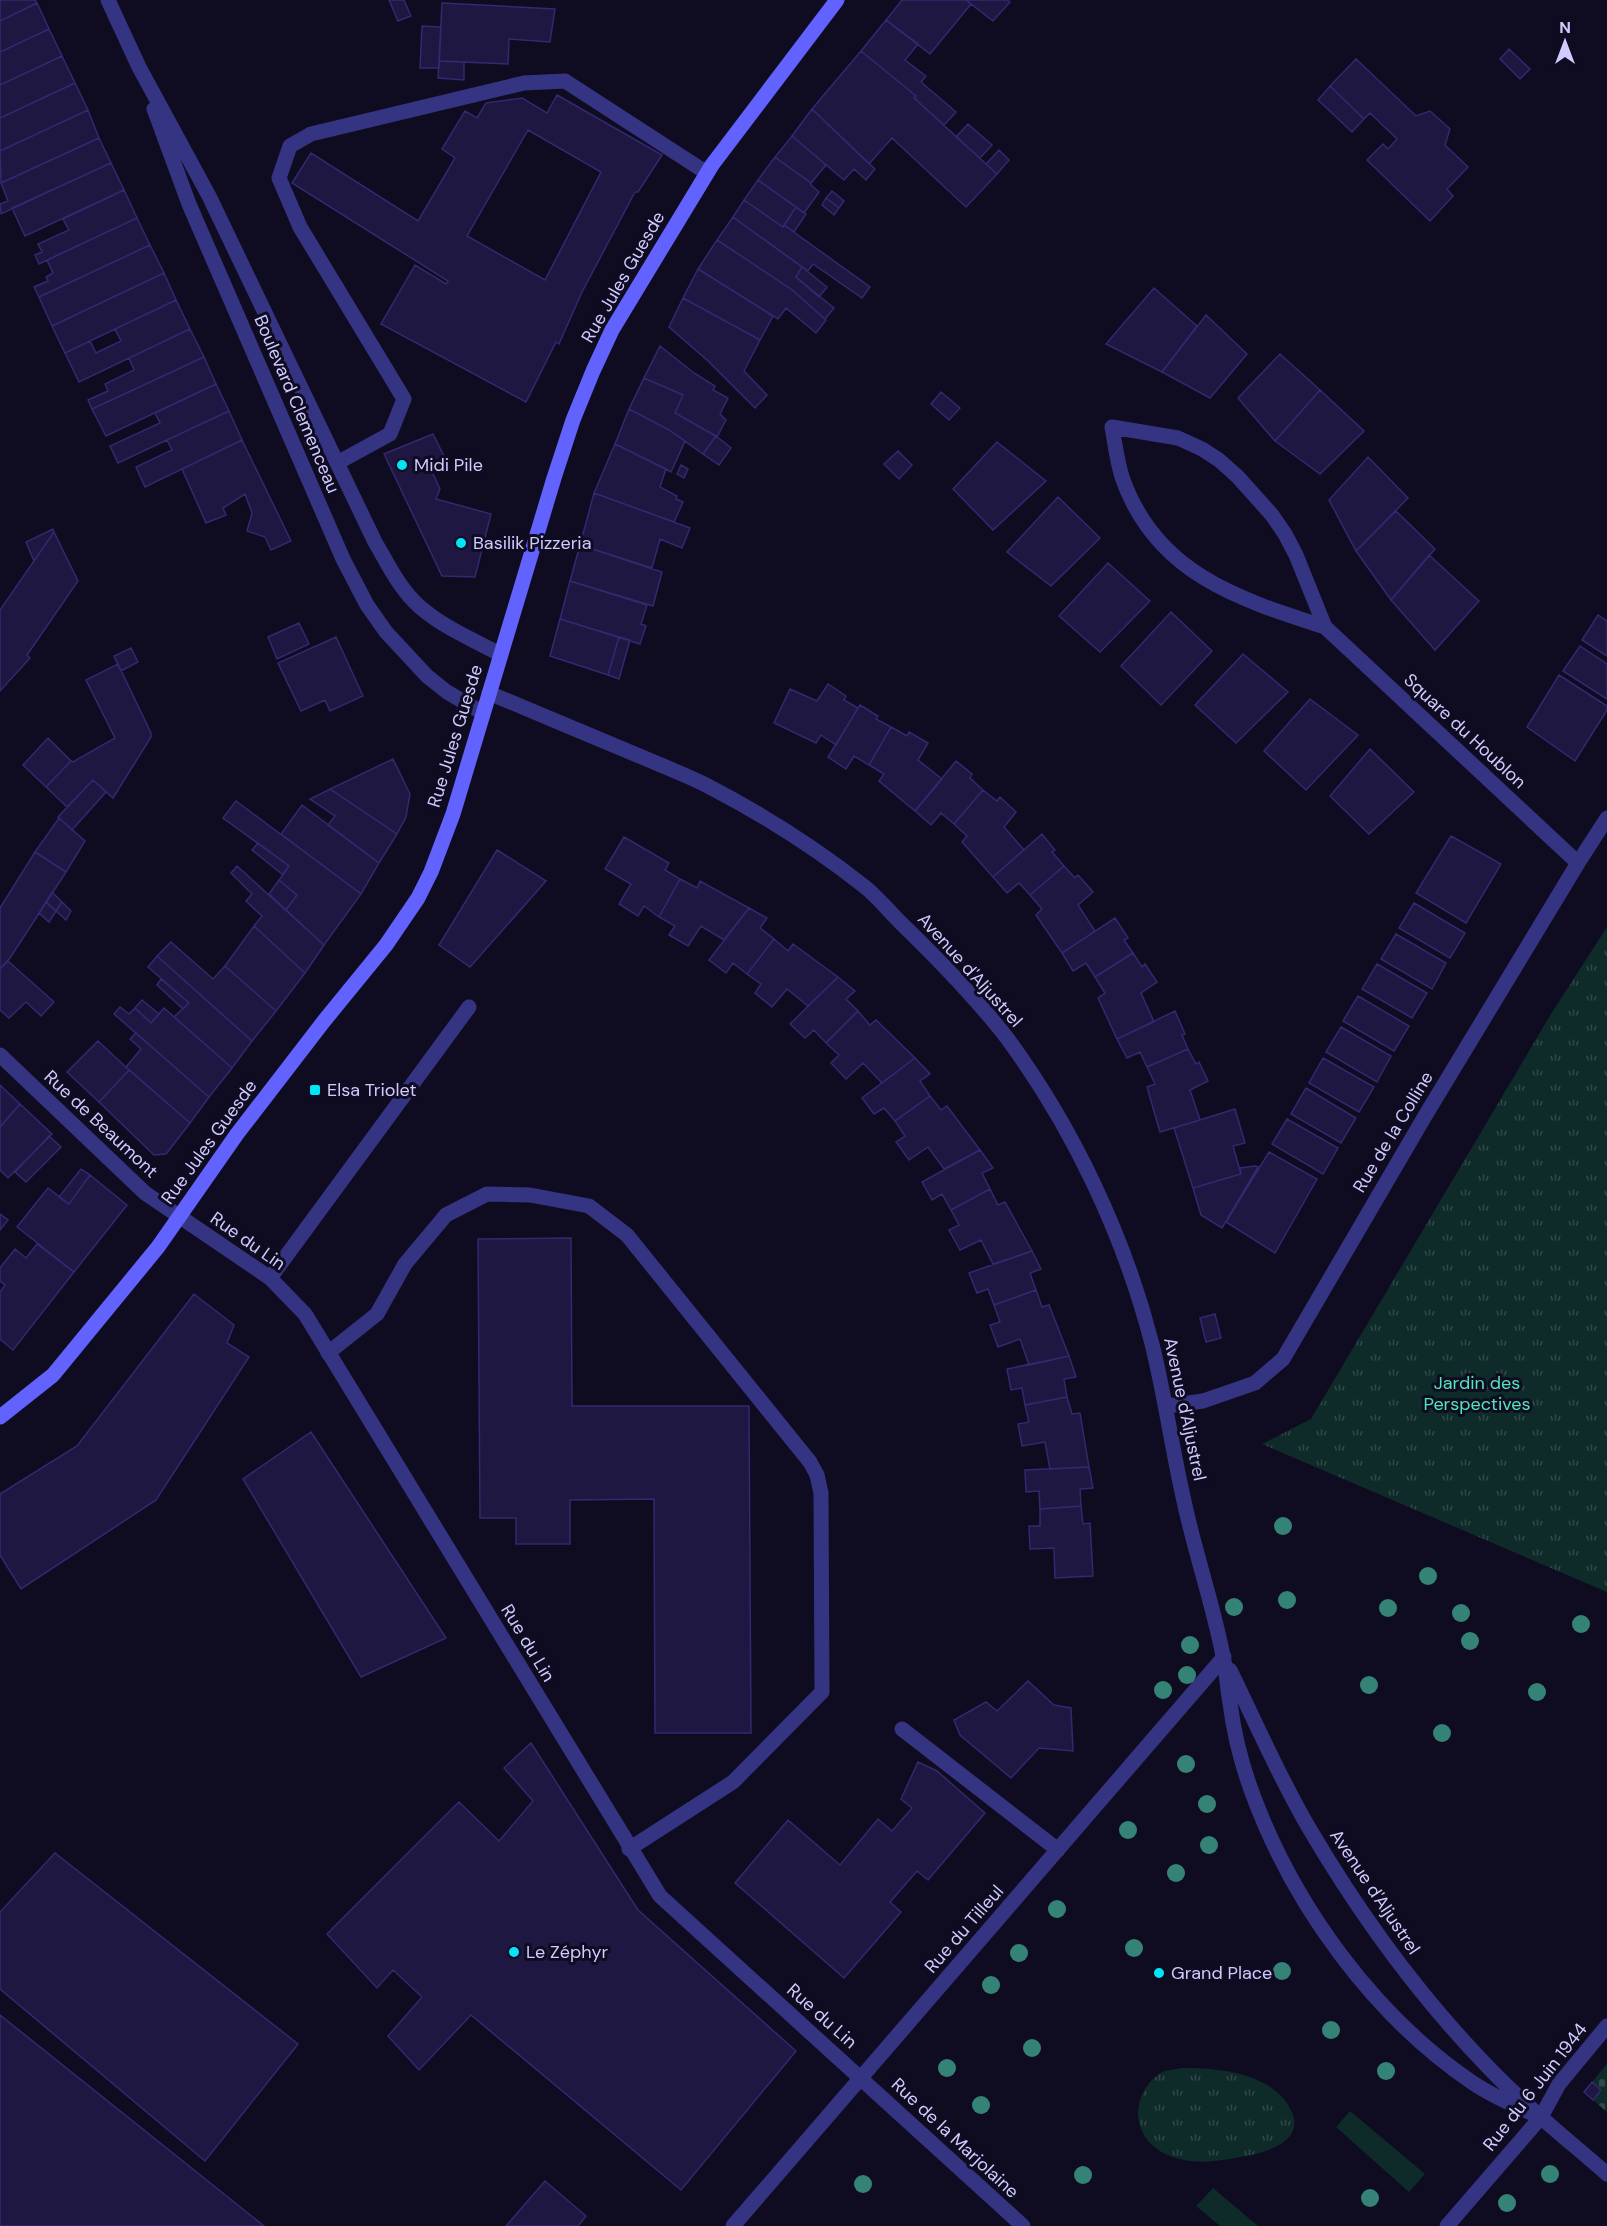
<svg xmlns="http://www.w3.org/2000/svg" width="1607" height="2226" viewBox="0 0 1607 2226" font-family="'DM Sans',sans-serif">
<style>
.grass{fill:#0e2b29}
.cemetery{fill:url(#cemetery-stones)}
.park{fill:url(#park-tufts)}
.building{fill:#1e1742;stroke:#342870;stroke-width:1.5;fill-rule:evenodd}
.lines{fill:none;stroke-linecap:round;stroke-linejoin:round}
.service{stroke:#353482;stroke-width:15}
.minor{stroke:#353482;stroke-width:15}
.tertiary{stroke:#353482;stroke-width:15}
.secondary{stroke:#6263ff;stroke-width:15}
.tree{fill:#348376}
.poi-dot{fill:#00e6f6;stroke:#0f0c21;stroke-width:2}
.labels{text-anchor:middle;stroke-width:6;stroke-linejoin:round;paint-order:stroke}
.street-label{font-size:18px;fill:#cfcbff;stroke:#0f0c21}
.poi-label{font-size:18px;fill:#cfcbff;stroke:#0f0c21;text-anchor:start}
.park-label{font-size:18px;fill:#52e5bb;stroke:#0f0c21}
</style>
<defs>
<pattern id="cemetery-stones" width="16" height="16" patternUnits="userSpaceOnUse" patternTransform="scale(1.5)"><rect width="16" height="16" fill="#0e2b29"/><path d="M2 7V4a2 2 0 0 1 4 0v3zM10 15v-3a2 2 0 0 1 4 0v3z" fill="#304849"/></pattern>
<pattern id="park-tufts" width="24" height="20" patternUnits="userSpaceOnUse" patternTransform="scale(1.5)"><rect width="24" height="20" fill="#0e2b29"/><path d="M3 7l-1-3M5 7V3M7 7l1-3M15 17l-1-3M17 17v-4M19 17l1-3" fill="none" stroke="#304849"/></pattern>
</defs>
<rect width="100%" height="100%" fill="#0f0c21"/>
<path class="grass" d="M1350,2111L1425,2174L1409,2192L1336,2127Z
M1213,2188L1258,2226H1220L1196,2206Z"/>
<path class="cemetery" d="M1607,2064V2112L1593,2100L1601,2090L1592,2082Z"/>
<path class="park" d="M1607,927V1592L1262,1444L1311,1419L1551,1014Z
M1181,2068C1219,2068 1276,2072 1293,2115C1295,2121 1295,2130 1290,2136C1279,2149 1256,2155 1240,2157C1216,2162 1191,2165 1168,2155C1132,2140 1128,2097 1159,2074C1164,2070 1174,2070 1181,2068Z"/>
<path class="building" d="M0,0H35L37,3L0,21Z
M389,0H404L411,16L398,21Z
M902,0H966L971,4L930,54L886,20Z
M966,0H1007L1010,2L993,21Z
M37,3L49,29L0,52V21Z
M442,3L555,9L550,42L509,39L508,64L439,61Z
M886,20L918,44L905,60L926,76L921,82L956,112L944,125L914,98L916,96L861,51Z
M422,26L441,27L439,68H420Z
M49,29L62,56L0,85V52Z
M1509,49L1530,69L1520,79L1500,59Z
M861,51L916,96L914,98L997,174L966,207L892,138L869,164L812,109Z
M62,56L75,83L0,118V85Z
M1356,59L1416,116L1430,111L1450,129L1445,145L1468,167L1447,189L1453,196L1430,221L1367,160L1383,144L1388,149L1397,139L1370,113L1364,119L1330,86Z
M439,61L464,62V80L438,78Z
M75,83L88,110L0,151V118Z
M1330,86L1364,119L1352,132L1318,100Z
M557,95L662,155L638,192H635L582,292L559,344L556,342L526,402L381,324L415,265L446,284L448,281L292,183L311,153L418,221L455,158L442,149L465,111L477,118L486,103L522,98L547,113ZM528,130L601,172L545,280L467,236Z
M812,109L875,169L866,180L854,169L844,180L792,136Z
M88,110L99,138L1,183L0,151Z
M968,124L992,145L980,158L956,137Z
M792,136L826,165L811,183L775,157Z
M99,138L111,163L1,214L0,204L8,201L1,183Z
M999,150L1009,160L997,174L986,164Z
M775,157L811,183V185L819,192L804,213L758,180Z
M111,163L124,190L25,236L12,208Z
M758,180L796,207L783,227L744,200Z
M124,190L137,218L39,264L35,255L42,252L38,244L69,230L63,219Z
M832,191L844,201L839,208L826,198Z
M826,198L839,208L834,215L822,205Z
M744,200L783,227L784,225L870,287L862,298L813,264L808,271L733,217Z
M796,207L806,214L794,232L784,225Z
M733,217L802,267L796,277L834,308L825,319L791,289L717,240Z
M137,218L150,245L39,297L34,287L48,281L46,277L53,273L47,260Z
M717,240L791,289L825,319L826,320L816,333L786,308L778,319L698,269Z
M150,245L164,273L52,326L39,297Z
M802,267L827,287L819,297L796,277Z
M698,269L773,316L760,340L683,298Z
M164,273L176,300L65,353L52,326Z
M1154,288L1197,326L1162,372L1106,344Z
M683,298L760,340L744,371L767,395L755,408L708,361L669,327Z
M176,300L190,329L79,382L65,353L90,341L96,353L121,341L115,329Z
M1206,315L1247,354L1210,398L1162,372Z
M190,329L204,357L92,409L88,400L108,391L105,384L134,370L129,358Z
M660,346L694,373L715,386L713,390L728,398L720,414L726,420L717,437L675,413L683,395L644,378Z
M1280,354L1320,390L1275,441L1238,398Z
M204,357L216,384L106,436L92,409Z
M644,378L683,395L675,413L716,436L703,454L669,430L629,409Z
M216,384L229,411L118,463L110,446L160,423L155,413Z
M1320,390L1364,431L1320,474L1275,441Z
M941,392L960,408L949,420L931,404Z
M629,409L669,430L685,441L671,472L615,444Z
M229,411L242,440L145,487L136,467L172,450L167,440Z
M433,434L446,460L430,467L440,489L436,499L491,514L475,577L442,576L384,454Z
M716,436L731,448L719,465L703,454Z
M242,440L291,541L271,550L265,537L247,531L252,513L245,494L223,508L226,515L206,523L182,469Z
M997,442L1046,481L993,530L953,489Z
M615,444L666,469L660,487L677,496L676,499L683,502L674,522L594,493Z
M898,451L912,465L899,479L884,464Z
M1368,457L1408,498L1356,551L1329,500Z
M681,465L688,469L684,478L677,474Z
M594,493L690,528L682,548L660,539L652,568L580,545Z
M1058,497L1100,538L1051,586L1007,552Z
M1396,511L1435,549L1391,600L1356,551Z
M53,529L54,532L34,561L26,542Z
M54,532L78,581L27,655L30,658L0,691V610Z
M580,545L662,572L653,606L570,581Z
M1429,555L1479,601L1435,650L1391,600Z
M1108,563L1150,601L1100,652L1059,616Z
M570,581L647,605L641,624L646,626L640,644L560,619Z
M1171,612L1212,651L1161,705L1121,666Z
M1598,615L1607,621V656L1582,640Z
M560,619L619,637L608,675L550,656Z
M299,623L309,644L277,659L268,637Z
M336,637L363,696L330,711L325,700L301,711L278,663Z
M619,637L630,640L619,679L608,675Z
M1580,646L1607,664V699L1563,671Z
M131,648L138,662L121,671L114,656Z
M1243,654L1288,692L1236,743L1195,705Z
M118,664L151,733V737L113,798L93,780L67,807L46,787L71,761L73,762L115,738L86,680Z
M1559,675L1607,706V710L1575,761L1527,727Z
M828,684L846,696L844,700L858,708L836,745L821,735L816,743L774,723L790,689L817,701Z
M1310,699L1358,735L1306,790L1264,751Z
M860,705L878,716L876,719L891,727L869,765L854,756L846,769L828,757Z
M891,727L907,736L909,732L928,743L918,760L942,779L915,811L879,781L884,774L869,765Z
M48,738L71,761L46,787L23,765Z
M1370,749L1414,792L1369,834L1330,796Z
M393,759L410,794L406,817L397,834L330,789Z
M956,761L972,774L970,778L983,790L954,824L941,813L931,825L915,811Z
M93,780L106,792L72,830L58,817Z
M330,789L397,834L379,863L328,825L335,816L310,799Z
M983,790L997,801L1000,797L1016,812L1004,827L1024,850L993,877L962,842L967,836L954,824Z
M236,801L361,894L324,945L286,910L297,895L279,880L289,866L223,818Z
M302,805L379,863L361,894L281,834Z
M59,818L85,841L66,872L35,852Z
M1042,834L1055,850L1052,852L1064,866L1030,895L1019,883L1007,893L993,877Z
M1451,836L1501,864L1466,923L1416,893Z
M624,837L669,863L665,870L680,879L659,917L644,906L638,916L619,904L631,884L605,869Z
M258,843L289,866L283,875L252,850Z
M497,850L546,881L470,967L439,945Z
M35,852L66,872L10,958L0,969V908Z
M237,866L324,945L305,973L254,926L262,916L246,901L252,894L231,873Z
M1064,866L1075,878L1078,875L1093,892L1078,905L1095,931L1062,953L1036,915L1042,909L1030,895Z
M680,879L697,888L700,881L749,908L724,940L701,926L688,946L669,935L675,926L659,917Z
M279,880L297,895L286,910L269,894Z
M52,892L62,902L56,911L46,902Z
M46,902L56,911L49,922L39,913Z
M62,902L71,911L66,920L56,911Z
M1414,903L1465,933L1450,958L1399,928Z
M749,908L767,918L760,928L774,939L747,974L733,963L726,973L709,960Z
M1115,918L1128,938L1124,940L1133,953L1095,977L1086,963L1073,971L1062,953Z
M254,926L305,973L276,1011L225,966Z
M1396,934L1446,963L1432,989L1381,959Z
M774,939L788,951L793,944L838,977L808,1006L787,989L772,1007L755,993L761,984L747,974Z
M171,942L213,979L225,966L276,1011L252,1041L157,956Z
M1133,953L1142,967L1145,964L1157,982L1141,993L1154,1022L1117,1039L1098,998L1105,993L1095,977Z
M157,956L252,1041L232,1068L174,1017L189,1003L148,967Z
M8,961L54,1002L41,1016L26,1002L9,1018L0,1010V969Z
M1377,964L1427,993L1412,1018L1362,989Z
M838,977L855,991L846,999L858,1011L826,1043L814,1030L805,1038L790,1024Z
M161,979L189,1003L183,1009L157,985Z
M1358,996L1409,1026L1394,1051L1343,1021Z
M142,1000L159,1014L151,1023L135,1008Z
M120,1007L129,1014L135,1008L151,1023L164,1008L232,1068L209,1097L114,1014Z
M858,1011L870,1025L876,1020L915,1058L882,1083L863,1063L846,1079L831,1063L839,1055L826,1043Z
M1175,1011L1185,1034L1182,1035L1188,1049L1147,1067L1140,1052L1127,1058L1117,1039Z
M1341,1027L1391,1056L1377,1082L1326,1052Z
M136,1033L209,1097L190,1123L126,1067L141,1049L130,1039Z
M98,1041L129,1070L99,1102L67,1072Z
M1188,1049L1196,1064L1199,1062L1208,1081L1190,1090L1200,1120L1160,1132L1147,1087L1155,1084L1147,1067Z
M915,1058L930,1074L920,1081L930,1096L895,1121L884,1108L874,1114L862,1098Z
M1323,1058L1374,1087L1359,1112L1309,1083Z
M129,1070L190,1123L166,1154L154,1155L99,1102Z
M0,1085L20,1104L0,1127Z
M1306,1088L1356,1118L1341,1143L1291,1114Z
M930,1096L941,1110L947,1106L980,1150L944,1169L928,1147L909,1160L896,1142L905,1136L895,1121Z
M20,1104L52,1134L8,1178L0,1170V1127Z
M1235,1109L1245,1143L1233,1146L1241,1174L1193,1188L1174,1128Z
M1287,1119L1338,1148L1323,1174L1272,1144Z
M49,1136L61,1147L26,1182L15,1172Z
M980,1150L993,1168L982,1173L990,1189L951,1210L942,1194L932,1200L922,1182Z
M1269,1152L1317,1179L1275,1253L1226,1222Z
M1255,1166L1258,1167L1222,1228L1201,1215L1193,1188L1241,1174L1240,1168Z
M81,1169L90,1175L69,1204L59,1197Z
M90,1175L127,1205L74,1272L17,1227L48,1188L69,1204Z
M990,1189L998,1205L1005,1202L1032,1251L993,1264L981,1240L960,1250L949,1230L959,1225L951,1210Z
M0,1214L8,1220L0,1230Z
M571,1238L572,1406H749L751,1733H655L654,1499L570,1500V1544H516V1518H480L478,1239Z
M37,1244L74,1272L13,1350L0,1339V1292L5,1285L0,1281V1268L15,1249L26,1258Z
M1032,1251L1041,1269L1030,1273L1036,1290L994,1305L988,1289L977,1293L969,1273Z
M1036,1290L1042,1307L1049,1305L1069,1356L1029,1365L1020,1339L998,1347L990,1325L1000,1322L994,1305Z
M194,1294L234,1325L227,1343L249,1357L156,1500L21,1589L0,1555V1494L77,1446Z
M1215,1314L1221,1338L1206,1342L1200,1318Z
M1069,1356L1076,1377L1064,1379L1067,1397L1025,1405L1022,1388L1011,1390L1007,1369Z
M1067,1397L1072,1414L1080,1413L1089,1467L1050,1469L1045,1442L1022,1446L1018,1424L1029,1422L1025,1405Z
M311,1432L446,1638L361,1677L243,1479Z
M1089,1467L1093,1488L1080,1489L1081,1506L1040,1509L1039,1491L1026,1492L1025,1470Z
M1081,1506L1083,1524L1090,1523L1093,1576L1055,1578L1054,1548L1030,1549L1029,1526H1040V1509Z
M1028,1681L1054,1705L1071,1708L1073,1751L1039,1748L1011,1778L960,1735L954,1720L986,1702L997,1711Z
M531,1743L638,1910L796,2051L681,2190L471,2015L419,2070L388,2036L422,1997L393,1970L377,1988L327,1934L459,1802L499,1841L533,1801L504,1768Z
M918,1762L937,1771L985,1813L928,1880L917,1871L890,1902L901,1912L844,1978L735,1883L788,1820L840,1865L878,1819L892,1831L912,1808L901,1799Z
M55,1853L298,2044L205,2161L0,1989V1912Z
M0,2015L264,2226H0Z
M1592,2082L1601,2090L1593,2100L1584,2092Z
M545,2181L586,2216L578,2226H506Z"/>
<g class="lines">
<path class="service" d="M337,463L390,434L404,399L300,227L279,178L290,146L311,134L524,83L565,81L707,173
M270,1278L469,1007
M328,1353L377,1314L405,1264L446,1215L487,1194L530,1195L589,1206L627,1235L810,1462L817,1475L821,1493L822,1692L733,1782L629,1849
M902,1729L1058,1850"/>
<path class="minor" d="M1325,627C1238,599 1155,573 1122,477C1117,461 1115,444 1112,427L1178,438L1202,449L1219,460L1238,477L1272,515L1285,534L1296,555L1325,627L1578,863
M489,693C538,714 588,734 637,755C660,765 684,774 706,785C762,814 816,848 865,887C879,898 891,914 905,927C941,962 976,998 1007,1038C1073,1128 1124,1235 1152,1344C1165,1396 1172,1449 1184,1501C1195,1553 1213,1604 1223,1656C1227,1672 1227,1688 1230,1703C1234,1734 1242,1766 1253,1795C1294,1906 1374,2016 1473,2083C1494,2097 1517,2107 1541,2117
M0,1055L145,1193L270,1278L305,1314L660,1896L1023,2226
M1167,1406L1203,1401L1255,1383L1283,1359L1425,1116L1578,863L1607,818
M1230,1670C1256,1723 1279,1777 1309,1828C1360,1915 1419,1996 1489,2068C1525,2106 1567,2139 1607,2174
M733,2226L1224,1657
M1447,2226L1541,2117L1559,2084L1607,2026"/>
<path class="tertiary" d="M108,0L139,67L209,196L375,542C388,564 400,590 420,607C443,627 473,640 500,654
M154,109L189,204L343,559L367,605L386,632L427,676L447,692L483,713"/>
<path class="secondary" d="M0,1417L53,1375L158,1247L237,1134L324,1021L386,945L418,898L431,872L453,814L554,478L573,420L593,371L612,330L712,165L837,0"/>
</g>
<g class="tree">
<circle cx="1283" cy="1526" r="9"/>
<circle cx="1428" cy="1576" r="9"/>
<circle cx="1287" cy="1600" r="9"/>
<circle cx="1234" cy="1607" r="9"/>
<circle cx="1388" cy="1608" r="9"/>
<circle cx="1461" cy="1613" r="9"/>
<circle cx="1581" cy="1624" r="9"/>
<circle cx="1470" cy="1641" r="9"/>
<circle cx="1190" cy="1645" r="9"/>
<circle cx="1187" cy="1675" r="9"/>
<circle cx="1369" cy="1685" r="9"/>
<circle cx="1163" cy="1690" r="9"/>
<circle cx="1537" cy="1692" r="9"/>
<circle cx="1442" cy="1733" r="9"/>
<circle cx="1186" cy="1764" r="9"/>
<circle cx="1207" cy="1804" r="9"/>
<circle cx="1128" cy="1830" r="9"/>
<circle cx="1209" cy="1845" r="9"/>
<circle cx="1176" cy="1873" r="9"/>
<circle cx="1057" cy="1909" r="9"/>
<circle cx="1134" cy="1948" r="9"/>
<circle cx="1019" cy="1953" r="9"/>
<circle cx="1282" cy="1971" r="9"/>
<circle cx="991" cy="1985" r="9"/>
<circle cx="1331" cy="2030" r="9"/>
<circle cx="1032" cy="2048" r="9"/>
<circle cx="947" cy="2068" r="9"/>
<circle cx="1386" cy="2071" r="9"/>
<circle cx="981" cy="2105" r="9"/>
<circle cx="1550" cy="2174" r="9"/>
<circle cx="1083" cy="2175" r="9"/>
<circle cx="863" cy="2184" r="9"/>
<circle cx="1370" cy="2198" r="9"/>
<circle cx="1507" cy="2203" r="9"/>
</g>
<g class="poi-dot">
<circle cx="402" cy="465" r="6"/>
<circle cx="461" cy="543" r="6"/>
<rect x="309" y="1084" width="12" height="12" rx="3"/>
<circle cx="514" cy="1952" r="6"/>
<circle cx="1159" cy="1973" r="6"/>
</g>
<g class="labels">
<g class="street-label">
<text transform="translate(623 277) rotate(-60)" y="6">Rue Jules Guesde</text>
<text transform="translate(297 404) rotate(67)" y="6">Boulevard Clemenceau</text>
<text transform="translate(1465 731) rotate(43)" y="6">Square du Houblon</text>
<text transform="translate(455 736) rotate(-73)" y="6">Rue Jules Guesde</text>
<text transform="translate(970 970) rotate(48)" y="6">Avenue d'Aljustrel</text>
<text transform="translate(101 1124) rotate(43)" y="6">Rue de Beaumont</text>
<text transform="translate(1393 1132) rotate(-59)" y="6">Rue de la Colline</text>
<text transform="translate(209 1142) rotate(-54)" y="6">Rue Jules Guesde</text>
<text transform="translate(248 1241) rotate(35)" y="6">Rue du Lin</text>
<text transform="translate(1185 1409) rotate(78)" y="6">Avenue d'Aljustrel</text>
<text transform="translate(528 1643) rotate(59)" y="6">Rue du Lin</text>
<text transform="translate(1375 1892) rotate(56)" y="6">Avenue d'Aljustrel</text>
<text transform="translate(964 1929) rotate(-49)" y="6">Rue du Tilleul</text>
<text transform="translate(822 2016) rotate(42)" y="6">Rue du Lin</text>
<text transform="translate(1535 2087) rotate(-52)" y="6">Rue du 6 Juin 1944</text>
<text transform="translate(955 2138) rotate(43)" y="6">Rue de la Marjolaine</text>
</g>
<g class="poi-label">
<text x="414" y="471">Midi Pile</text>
<text x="473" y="549">Basilik Pizzeria</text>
<text x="327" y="1096">Elsa Triolet</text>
<text x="526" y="1958">Le Zéphyr</text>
<text x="1171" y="1979">Grand Place</text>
</g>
<g class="park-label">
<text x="1477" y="1389">Jardin des<tspan x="1477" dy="21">Perspectives</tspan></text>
</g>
</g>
<g transform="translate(1565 42)" stroke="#0f0c21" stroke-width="4.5" paint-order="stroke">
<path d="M0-4.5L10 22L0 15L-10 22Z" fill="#cfcbff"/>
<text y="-9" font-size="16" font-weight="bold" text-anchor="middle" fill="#cfcbff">N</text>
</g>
</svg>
